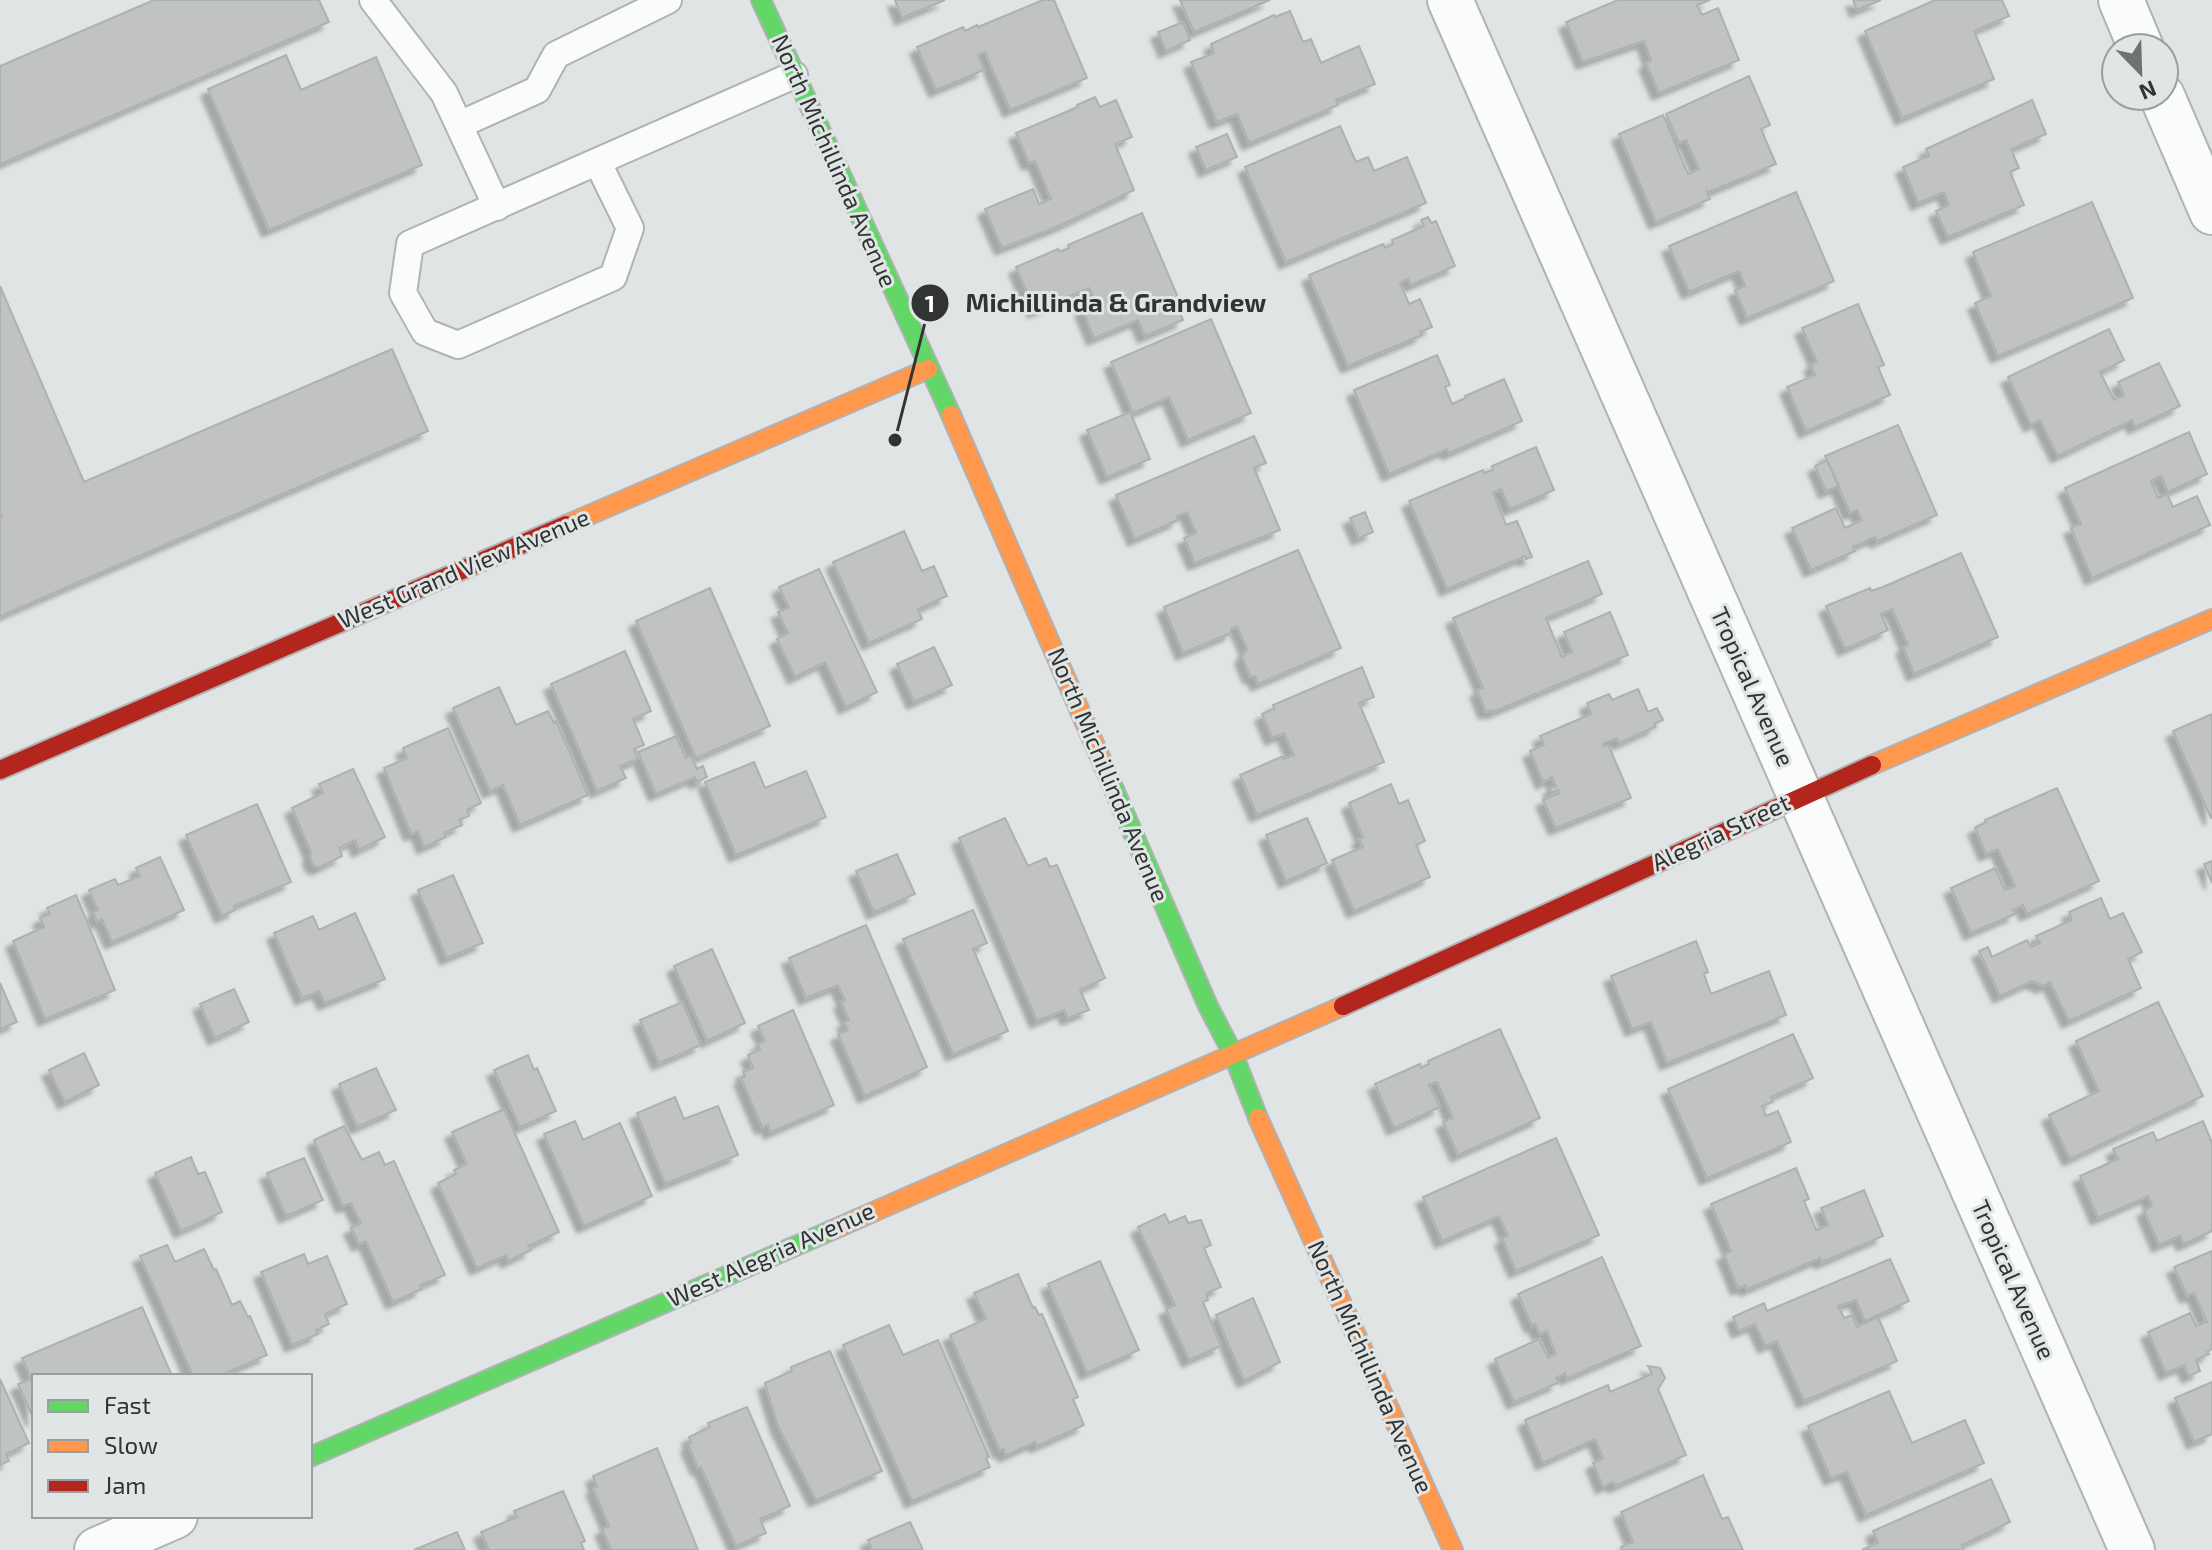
<svg xmlns="http://www.w3.org/2000/svg" width="2212" height="1550" viewBox="0 0 2212 1550" font-family="'Exo 2',sans-serif">
<style>
.building{fill:#c1c3c3;stroke:#aeb1b1;stroke-width:2;filter:url(#shadow)}
.lines{fill:none;stroke-linecap:round;stroke-linejoin:round}
.lane-casing{stroke:#b1b2b3;stroke-width:30}
.street-casing{stroke:#b1b2b3;stroke-width:48}
.fast-casing{stroke:#b1b2b3;stroke-width:22}
.slow-casing{stroke:#b1b2b3;stroke-width:22}
.jam-casing{stroke:#b1b2b3;stroke-width:22}
.lane{stroke:#fafbfb;stroke-width:26}
.street{stroke:#fafbfb;stroke-width:44}
.fast{stroke:#63d668;stroke-width:18}
.slow{stroke:#ff974d;stroke-width:18}
.jam{stroke:#b3261e;stroke-width:18}
.labels{text-anchor:middle;stroke-width:6;stroke-linejoin:round;paint-order:stroke}
.street-label{font-size:24px;fill:#323434;stroke:#e0e5e6}
.leader{fill:none;stroke:#323434;stroke-width:3}
.callout-dot{fill:#323434;stroke:#e0e5e6;stroke-width:3}
.mark-label{font-size:24px;text-anchor:middle;font-weight:bold;fill:#fff}
.callout-label{font-size:26px;text-anchor:middle;font-weight:bold;fill:#323434;stroke:#e0e5e6;stroke-width:6;stroke-linejoin:round;paint-order:stroke}
</style>
<defs>
<filter id="shadow"><feDropShadow dx="-7" dy="7" stdDeviation="2" flood-color="#0004"/></filter>
</defs>
<rect width="100%" height="100%" fill="#e1e4e5"/>
<path class="building" d="M154,0H319L329,22L0,164V66Z
M895,0H945L902,18Z
M1043,0H1054L1087,78L1010,110L985,52L978,55L984,70L936,90L917,47L963,27L965,31L977,25L978,27Z
M1180,0H1270L1194,32Z
M1618,0H1710L1697,5L1702,15L1718,8L1739,60L1659,93L1646,63L1651,61L1644,41L1583,62L1566,22Z
M1853,0H1881L1857,10Z
M1935,0H2002L2009,16L1974,31L1994,79L1902,118L1865,31Z
M1290,11L1303,42L1311,39L1321,63L1359,46L1375,84L1336,100L1338,105L1249,143L1237,114L1217,122L1191,62L1214,53L1211,44L1274,15L1275,17Z
M1183,22L1190,40L1166,51L1158,32Z
M286,55L301,90L376,57L422,165L269,230L208,89Z
M1749,76L1770,125L1761,129L1776,164L1709,192L1707,191L1710,199L1656,222L1619,134L1663,115L1688,174L1699,169L1686,140L1679,143L1666,114Z
M1095,97L1100,107L1116,100L1132,137L1115,144L1134,190L1061,225L1002,248L985,209L1033,189L1039,204L1051,199L1035,161L1029,163L1016,133L1078,107L1077,105Z
M2032,100L2046,134L2011,149L2019,168L2010,172L2024,205L1948,237L1936,211L1949,205L1944,192L1918,203L1903,167L1929,156L1926,149Z
M1340,126L1356,162L1368,157L1374,171L1407,157L1426,203L1286,262L1245,167Z
M1227,134L1237,157L1206,170L1196,147Z
M1796,192L1834,281L1747,318L1735,290L1745,286L1739,271L1689,292L1669,246Z
M2092,202L2133,298L1998,356L1975,303L1991,296L1973,252Z
M1142,213L1180,302L1176,304L1183,320L1145,336L1138,320L1094,338L1082,309L1096,303L1089,288L1035,311L1016,267L1058,249L1060,252L1069,248L1068,245Z
M1428,217L1431,223L1436,221L1455,266L1411,285L1408,279L1400,283L1409,304L1420,299L1432,327L1420,332L1422,335L1348,366L1309,275L1383,244L1385,248L1393,244L1392,240L1424,226L1421,220Z
M0,286L84,482L392,349L428,431L0,616V518L2,517L0,512Z
M1858,304L1884,365L1878,367L1890,395L1806,431L1787,387L1815,375L1811,364L1817,362L1802,328Z
M1211,319L1251,413L1188,440L1169,397L1133,413L1111,362Z
M2109,329L2124,360L2100,372L2114,400L2124,395L2118,382L2159,363L2180,406L2135,427L2132,420L2058,456L2040,420L2031,425L2008,377Z
M1437,355L1450,385L1445,387L1452,404L1466,398L1465,396L1504,379L1522,421L1449,453L1447,449L1389,474L1354,390Z
M1130,412L1150,459L1107,477L1087,430Z
M1898,425L1937,515L1877,541L1875,537L1853,547L1855,551L1811,570L1792,528L1836,508L1845,528L1862,520L1857,510L1850,513L1825,456Z
M2189,432L2207,474L2168,492L2161,476L2151,481L2158,498L2167,494L2173,507L2197,496L2210,525L2092,578L2071,528L2081,524L2065,488Z
M1254,436L1266,463L1254,468L1280,530L1195,563L1184,538L1196,533L1187,512L1177,516L1178,520L1135,539L1116,495Z
M1536,447L1554,490L1510,509L1501,489L1493,493L1506,525L1517,521L1532,557L1526,559L1525,556L1447,589L1409,501L1483,470L1484,473L1493,470L1492,466Z
M1827,460L1839,486L1826,491L1815,466Z
M1365,512L1373,532L1359,538L1350,518Z
M904,531L922,571L934,566L947,596L918,609L922,619L869,643L833,562Z
M1298,550L1341,648L1258,684L1255,677L1250,676L1242,657L1247,649L1237,626L1231,629V633L1183,653L1164,607Z
M1961,553L1998,637L1914,674L1903,647L1908,645L1892,609L1881,614L1888,630L1845,649L1826,606L1870,588L1871,591L1883,587Z
M1588,561L1602,594L1546,618L1562,657L1572,652L1564,632L1610,612L1628,655L1493,712L1492,710L1486,712L1477,690L1483,688L1453,618Z
M819,569L877,692L846,707L825,662L795,677L777,639L788,633L778,612L789,608L779,587Z
M710,588L770,726L696,758L636,621Z
M934,647L952,685L914,702L897,664Z
M625,651L651,711L633,719L644,745L634,749L638,759L620,766L626,778L597,791L551,684Z
M1362,667L1374,697L1359,703L1384,762L1257,815L1240,775L1283,756L1284,759L1294,755L1284,733L1272,738L1262,714L1274,709L1273,705Z
M499,687L516,725L548,711L554,723L556,721L588,795L520,825L503,785L490,791L453,708Z
M1638,689L1648,712L1657,708L1663,720L1654,724L1655,727L1619,743L1617,738L1603,744L1604,746L1608,744L1631,798L1556,828L1543,800L1559,793L1558,790L1552,793L1550,788L1556,786L1552,777L1543,782L1530,751L1544,745L1540,736L1591,714L1587,703L1609,694L1612,700Z
M2212,714V818H2211L2173,731Z
M448,728L481,803L467,810L469,816L459,820L462,825L444,833L446,837L424,847L418,831L411,834L384,768L407,758L403,748Z
M676,736L686,758L691,756L697,769L703,766L707,777L697,782L695,777L656,794L638,752Z
M754,762L765,788L806,771L826,817L736,855L705,782Z
M353,769L385,837L359,850L355,840L339,848L342,856L319,868L313,865L310,858L311,852L292,808L323,793L319,784Z
M1391,784L1399,804L1408,800L1425,841L1416,845L1430,877L1354,911L1332,860L1363,847L1359,839L1363,837L1349,803Z
M2057,788L2099,881L2027,914L2023,905L2013,910L2015,914L1971,933L1951,888L1995,868L2005,890L2015,886L1998,849L1986,854L1975,828L1986,822L1985,820Z
M257,804L291,882L234,906L235,910L222,916L186,835Z
M1005,818L1028,866L1046,858L1050,867L1057,865L1105,978L1080,990L1089,1010L1068,1018L1064,1010L1037,1021L959,838Z
M1307,818L1327,863L1286,881L1266,835Z
M897,854L915,894L874,912L856,871Z
M160,857L184,910L112,942L102,919L97,922L93,912L98,910L89,890L115,879L118,885L140,876L136,868Z
M2212,861V883L2204,864Z
M453,875L483,943L447,958L418,890Z
M76,895L115,990L45,1019L13,941L44,927L40,918L50,914L47,908Z
M2101,898L2110,919L2123,913L2142,952L2128,959L2141,988L2069,1021L2050,982L2044,986L2032,981L2000,996L1979,951L1988,947L1992,957L2027,940L2031,947L2040,943L2036,936L2072,920L2069,912Z
M973,910L987,943L973,949L1008,1031L953,1054L903,939Z
M355,913L385,979L325,1003L319,991L302,998L274,933L313,916L319,930Z
M866,925L927,1067L865,1096L838,1034L848,1030L844,1022L849,1020L841,1002L845,1000L838,985L806,998L789,958Z
M1696,941L1708,972L1704,974L1711,994L1769,971L1786,1015L1667,1063L1651,1022L1632,1029L1611,976Z
M712,949L745,1023L707,1041L674,966Z
M0,983L17,1022L0,1029Z
M234,989L249,1022L215,1038L200,1004Z
M682,1002L701,1045L659,1063L640,1020Z
M2158,1002L2203,1096L2070,1159L2049,1115L2099,1091L2076,1041Z
M793,1010L834,1105L771,1132L768,1125L762,1127L741,1078L745,1076L743,1072L753,1068L748,1055L760,1050L758,1044L765,1041L758,1026Z
M1500,1029L1540,1118L1458,1155L1443,1122L1453,1118L1437,1082L1429,1085L1440,1107L1394,1128L1375,1084L1420,1064L1421,1068L1429,1064L1428,1061Z
M1793,1034L1813,1078L1771,1097L1773,1102L1762,1106L1766,1116L1778,1111L1791,1142L1707,1178L1668,1089Z
M84,1053L99,1085L65,1102L49,1070Z
M528,1055L534,1070L537,1068L556,1111L520,1127L494,1070Z
M376,1068L396,1110L357,1127L339,1084Z
M675,1097L684,1119L718,1106L738,1155L665,1184L637,1113Z
M504,1109L559,1232L528,1246L531,1250L508,1261L506,1255L477,1268L438,1183L456,1174L454,1170L467,1164L452,1132Z
M575,1121L583,1140L620,1123L652,1196L584,1226L544,1134Z
M2203,1121L2212,1143V1231L2184,1244L2180,1236L2159,1245L2144,1210L2152,1206L2148,1196L2098,1218L2080,1176L2118,1159L2113,1149L2153,1132L2157,1141Z
M344,1126L362,1160L379,1152L385,1165L394,1161L445,1275L420,1285L422,1289L393,1302L366,1241L359,1244L351,1228L361,1223L351,1203L343,1206L314,1140Z
M1556,1138L1599,1235L1516,1271L1502,1238L1508,1236L1499,1216L1442,1241L1423,1197Z
M191,1157L198,1174L205,1172L222,1212L181,1231L155,1173Z
M304,1158L323,1200L286,1216L267,1173Z
M1796,1168L1809,1199L1804,1201L1816,1230L1828,1225L1821,1208L1864,1190L1883,1236L1822,1262L1820,1258L1747,1289L1746,1285L1738,1288L1724,1254L1731,1251L1711,1204Z
M1165,1214L1169,1223L1185,1216L1188,1223L1201,1220L1211,1245L1204,1248L1221,1287L1206,1293L1208,1300L1203,1302L1221,1346L1189,1360L1166,1309L1175,1305L1138,1227Z
M167,1245L175,1262L204,1249L214,1270L216,1269L232,1305L240,1301L248,1317L250,1316L267,1355L219,1376H193L140,1256Z
M2212,1251V1349L2207,1352L2209,1354L2196,1360L2200,1371L2189,1376L2184,1365L2166,1373L2148,1332L2190,1313L2196,1326L2207,1322L2194,1293L2187,1296L2174,1267Z
M304,1254L308,1264L327,1256L347,1304L325,1314L329,1324L316,1330L318,1334L292,1345L261,1272Z
M1602,1257L1641,1346L1567,1378L1565,1373L1556,1378L1558,1383L1514,1402L1495,1359L1539,1339L1548,1358L1556,1354L1547,1331L1540,1334L1535,1324L1532,1326L1518,1294Z
M1890,1259L1909,1301L1865,1321L1856,1300L1838,1306L1844,1318L1852,1315L1857,1327L1878,1317L1897,1361L1804,1401L1777,1341L1765,1346L1755,1324L1739,1331L1733,1317L1764,1303L1767,1311Z
M1100,1261L1139,1350L1087,1373L1048,1284Z
M1018,1274L1033,1308L1035,1307L1039,1315L1042,1314L1078,1397L1073,1399L1084,1425L1037,1446L1035,1442L1006,1455L1003,1449L1000,1451L950,1335L986,1319L974,1293Z
M1253,1298L1280,1362L1246,1380L1243,1378L1216,1315Z
M142,1307L172,1376H34V1420L18,1384L31,1379L22,1358Z
M889,1325L903,1355L938,1340L989,1457L986,1458L990,1467L912,1501L843,1345Z
M830,1351L882,1471L816,1500L778,1426L765,1383L792,1371L791,1367Z
M1648,1366L1660,1368L1665,1378L1658,1389L1686,1455L1615,1486L1613,1482L1603,1487L1593,1463L1603,1458L1595,1439L1543,1463L1525,1420L1608,1385L1610,1392L1652,1374Z
M0,1379L29,1443L6,1454L9,1461L0,1465Z
M2212,1382V1434L2194,1442L2175,1398Z
M1889,1391L1912,1443L1965,1420L1984,1463L1866,1515L1847,1472L1831,1478L1808,1426Z
M747,1407L790,1506L760,1519L766,1533L736,1546L701,1467L698,1468L688,1445L691,1443L689,1437L710,1427L708,1423Z
M657,1448L698,1550H611L602,1529L609,1526L593,1488L597,1487L593,1476Z
M1703,1475L1722,1519L1728,1517L1743,1550H1622L1621,1547L1633,1542L1621,1512Z
M1991,1479L2010,1522L1962,1545L1964,1550H1862L1878,1543L1873,1531Z
M563,1491L585,1541L581,1543L584,1550H489L481,1532L517,1517L514,1511Z
M910,1522L923,1550H872L868,1540Z
M457,1532L465,1550H414Z"/>
<g class="lines">
<defs>
<path id="lane" d="M373,0L444,93L497,207
M459,125L537,90L556,55L668,0
M598,163L630,228L613,277L458,345L425,332L403,293L410,244L794,75"/>
<path id="street" d="M1450,0L2132,1550
M2121,0L2141,48
M2162,96L2212,212
M97,1550L175,1516"/>
<path id="fast" d="M761,0L951,415
M1103,764L1208,1006L1233,1054L1258,1118
M310,1457L830,1231"/>
<path id="slow" d="M951,415L1103,764
M566,525L928,369
M1872,765L2212,619
M1258,1118L1453,1550
M830,1231L1343,1006"/>
<path id="jam" d="M0,770L566,525
M1343,1006L1872,765"/>
</defs>
<use href="#lane" class="lane-casing"/>
<use href="#street" class="street-casing"/>
<use href="#fast" class="fast-casing"/>
<use href="#slow" class="slow-casing"/>
<use href="#jam" class="jam-casing"/>
<use href="#lane" class="lane"/>
<use href="#street" class="street"/>
<use href="#fast" class="fast"/>
<use href="#slow" class="slow"/>
<use href="#jam" class="jam"/>
</g>
<g class="labels">
<g class="street-label">
<text transform="translate(834 161) rotate(66)" y="8">North Michillinda Avenue</text>
<text transform="translate(464 569) rotate(-23)" y="8">West Grand View Avenue</text>
<text transform="translate(1752 687) rotate(66)" y="8">Tropical Avenue</text>
<text transform="translate(1108 775) rotate(67)" y="8">North Michillinda Avenue</text>
<text transform="translate(1721 833) rotate(-25)" y="8">Alegria Street</text>
<text transform="translate(771 1255) rotate(-24)" y="8">West Alegria Avenue</text>
<text transform="translate(2013 1280) rotate(66)" y="8">Tropical Avenue</text>
<text transform="translate(1370 1367) rotate(66)" y="8">North Michillinda Avenue</text>
</g>
</g>
<path class="leader" d="M895 440L930 303"/>
<g class="callout-dot">
<circle cx="895" cy="440" r="8"/>
<circle cx="930" cy="303" r="20"/>
</g>
<g class="mark-label">
<text x="930" y="312">1</text>
</g>
<g class="callout-label">
<text x="1116" y="312">Michillinda &amp; Grandview</text>
</g>
<rect x="32" y="1374" width="280" height="144" fill="#e0e5e6" stroke="#9a9e9f" stroke-width="2"/>
<rect x="48" y="1400" width="40" height="12" fill="#63d668" stroke="#9a9e9f" stroke-width="2"/>
<text x="104" y="1414" font-size="24" fill="#323434">Fast</text>
<rect x="48" y="1440" width="40" height="12" fill="#ff974d" stroke="#9a9e9f" stroke-width="2"/>
<text x="104" y="1454" font-size="24" fill="#323434">Slow</text>
<rect x="48" y="1480" width="40" height="12" fill="#b3261e" stroke="#9a9e9f" stroke-width="2"/>
<text x="104" y="1494" font-size="24" fill="#323434">Jam</text>
<g transform="translate(2140 72) rotate(157)"><circle r="38" fill="#e0e5e6" stroke="#9a9e9f" stroke-width="2"/>
<path d="M0-6L14 30L0 20L-14 30Z" fill="#6f7272"/>
<text y="-12" font-size="22" font-weight="bold" text-anchor="middle" fill="#323434">N</text>
</g>
</svg>
